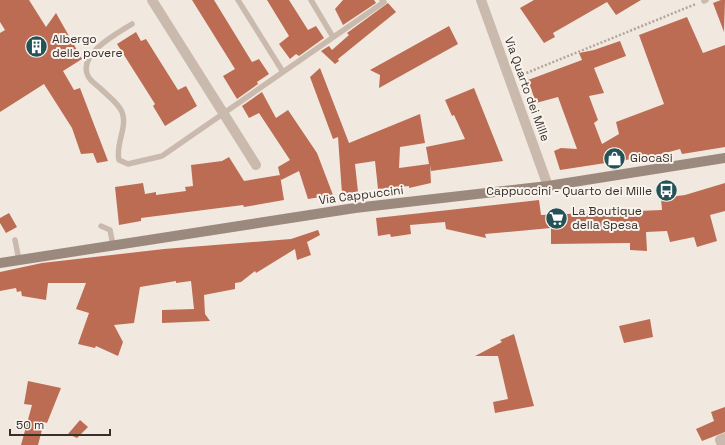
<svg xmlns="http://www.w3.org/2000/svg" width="725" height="445" viewBox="0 0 725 445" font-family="'Space Grotesk',sans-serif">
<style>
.building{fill:#bc6c53}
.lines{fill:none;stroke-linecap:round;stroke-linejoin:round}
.path{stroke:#b5a497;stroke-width:2.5;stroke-dasharray:2 2;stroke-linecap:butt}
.lane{stroke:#c9baad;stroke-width:5.5}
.street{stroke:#c9baad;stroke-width:10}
.secondary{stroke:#9c897e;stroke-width:10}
.labels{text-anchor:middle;stroke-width:4;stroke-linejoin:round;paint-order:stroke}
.poi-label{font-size:12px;fill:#382f2b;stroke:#f9f3ed;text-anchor:start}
.street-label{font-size:12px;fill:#382f2b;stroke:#f9f3ed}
</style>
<rect width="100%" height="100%" fill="#f1e9e0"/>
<path class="building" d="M0,0H29L46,27L56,13L82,59L63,71L74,90L80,88L108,161L97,163L93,153L81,154L72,128L44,84L0,112V33L5,30L0,22Z
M192,0H214L252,62L259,59L269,74L257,82L258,84L237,99L223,76L235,69Z
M267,0H289L308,30L316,26L324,38L299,56L296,54L290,59L279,44L289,36Z
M343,0H374L376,3L343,25L335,9Z
M534,0H641L616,15L607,2L553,33L555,37L544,43L520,8Z
M721,0H725L724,32L713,3Z
M388,3L396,12L338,59L339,61L335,64L321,51L329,46L332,50L349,35L347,33Z
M687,17L703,53L725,45V147L682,154L680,149L658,155L560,170L554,151L561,148L577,149L558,97L536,103L528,80L582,60L579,53L594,50L620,41L626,56L594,68L604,93L589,96L598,120L594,123L602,144L619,134L616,122L664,104L639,35Z
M449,26L458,44L379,88L380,75L370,70Z
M136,32L141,41L146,39L178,90L186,86L197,106L165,126L153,106L155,104L117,44Z
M320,68L349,143L420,114L425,143L400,147L399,168L429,164L426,147L465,139L454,115L452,116L445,100L474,88L503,161L431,171L430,165L431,183L409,188V186L378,189L375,161L355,164L358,192L342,194L338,137L333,139L310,77Z
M262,92L276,118L288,110L317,153L333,195L308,199L299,171L281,180L278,167L290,160L259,113L249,118L242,106Z
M229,157L244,181L280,175L284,200L244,207L243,205L141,218V221L119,225L115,187L143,183L145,194L156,192V195L186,191L185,187L193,186L191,165L222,161Z
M725,183V211L710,215L717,241L697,247L694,237L670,242L667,231L646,232L647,251L630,250V243L551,244V228L485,234L486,238L446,229L445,222L410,225L411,234L391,237L390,234L378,236L376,218L539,200L541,215L662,210L661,198L685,195Z
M9,213L17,227L6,233L0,223V218Z
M318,230L320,235L307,242L311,255L297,260L295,249L256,273L255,271L241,282L235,283V289L204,295L205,314L210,321L162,323V310L194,309L191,281L176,283V281L140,287L134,323L114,325L123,342L118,356L96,346L95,348L78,344L89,313L76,309L86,283H48L46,300L22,296L21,291L17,292L16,288L0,291V272L42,263L164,249L291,239Z
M650,319L653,337L624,343L619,326Z
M514,334L534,406L495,413L493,402L508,399L498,356H475L502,342L500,340Z
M28,381L61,388L47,423L44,422L38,445H21L32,405L24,404Z
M725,407V432L702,441L696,429L714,421L711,412Z
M80,420L88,427L77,438L68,434Z"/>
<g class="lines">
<path class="path" d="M519,76L696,4"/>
<path class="lane" d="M238,0L283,72
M311,0L333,37
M704,1L706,0
M132,24C118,33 77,54 88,76C90,81 97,85 101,89C108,96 118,103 122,112C128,127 115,144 119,160L128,164L162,156L384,2L382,0
M101,226L110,230L113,245
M15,240L19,260"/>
<path class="street" d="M152,0L256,165
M481,0L548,186
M722,445L720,440L725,438"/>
<path class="secondary" d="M0,263L355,208L548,186L725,158"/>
</g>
<defs>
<symbol id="building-disc" viewBox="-11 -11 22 22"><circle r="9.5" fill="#235356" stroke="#f9f3ed"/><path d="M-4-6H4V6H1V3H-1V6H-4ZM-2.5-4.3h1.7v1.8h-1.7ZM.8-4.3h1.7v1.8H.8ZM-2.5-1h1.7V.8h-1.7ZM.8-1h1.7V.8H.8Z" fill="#fff"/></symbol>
<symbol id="shop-disc" viewBox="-11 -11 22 22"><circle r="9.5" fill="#235356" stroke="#f9f3ed"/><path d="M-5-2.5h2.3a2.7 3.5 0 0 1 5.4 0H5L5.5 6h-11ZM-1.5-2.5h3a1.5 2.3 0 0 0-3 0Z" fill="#fff"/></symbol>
<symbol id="bus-disc" viewBox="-11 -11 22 22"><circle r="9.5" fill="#235356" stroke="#f9f3ed"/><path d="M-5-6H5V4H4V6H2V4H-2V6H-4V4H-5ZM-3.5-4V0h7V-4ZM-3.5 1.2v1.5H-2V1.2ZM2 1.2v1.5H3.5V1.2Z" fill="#fff"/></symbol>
<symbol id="supermarket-disc" viewBox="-11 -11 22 22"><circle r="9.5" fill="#235356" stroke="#f9f3ed"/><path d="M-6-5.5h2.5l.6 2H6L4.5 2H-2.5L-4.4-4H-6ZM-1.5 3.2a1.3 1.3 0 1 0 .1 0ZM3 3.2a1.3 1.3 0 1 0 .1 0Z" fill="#fff"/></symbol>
</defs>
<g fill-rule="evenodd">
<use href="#building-disc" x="24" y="34" width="25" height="25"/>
<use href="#shop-disc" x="602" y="146" width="25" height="25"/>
<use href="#bus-disc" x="654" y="178" width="25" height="25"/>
<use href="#supermarket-disc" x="544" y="206" width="25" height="25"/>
</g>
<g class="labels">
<g class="poi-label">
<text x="52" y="43">Albergo<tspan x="52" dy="14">delle povere</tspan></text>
<text x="630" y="162">GiocaSi</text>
<text x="652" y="195" text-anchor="end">Cappuccini - Quarto dei Mille</text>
<text x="572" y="215">La Boutique<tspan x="572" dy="14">della Spesa</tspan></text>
</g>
<g class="street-label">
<text transform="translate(527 89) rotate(70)" y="4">Via Quarto dei Mille</text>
<text transform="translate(361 195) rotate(-7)" y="4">Via Cappuccini</text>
</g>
</g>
<path d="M10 429v6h100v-6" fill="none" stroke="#382f2b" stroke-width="2"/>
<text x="16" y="429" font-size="12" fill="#382f2b" stroke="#f9f3ed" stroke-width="3" paint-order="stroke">50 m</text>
</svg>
